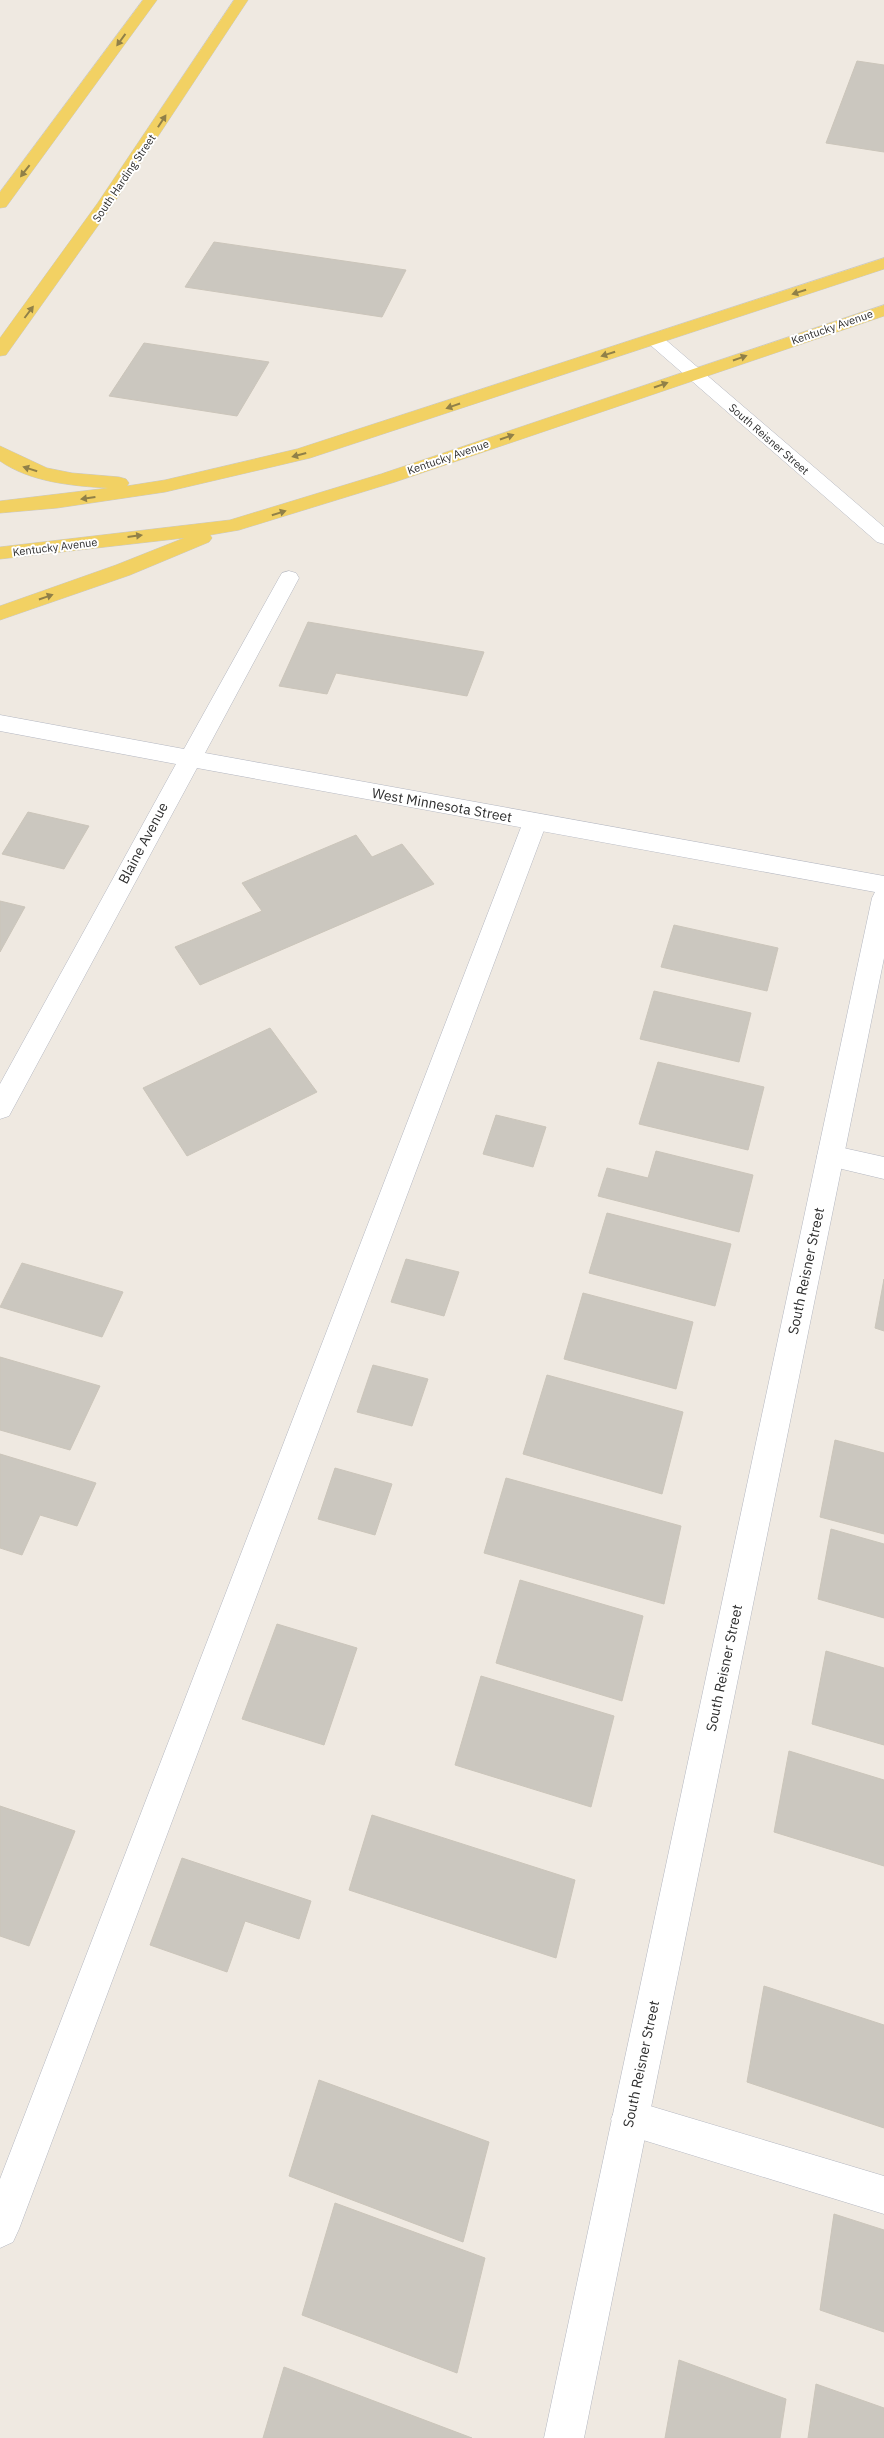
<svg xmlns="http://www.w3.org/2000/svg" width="884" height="2438" viewBox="0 0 884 2438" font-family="'IBM Plex Sans',sans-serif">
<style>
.building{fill:#cbc7bf;stroke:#cbc5ba}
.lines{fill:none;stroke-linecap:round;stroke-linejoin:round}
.lane-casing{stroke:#b4b7c1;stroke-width:1}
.street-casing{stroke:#b4b7c1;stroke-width:1}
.secondary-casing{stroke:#b4b7c1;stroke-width:1}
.primary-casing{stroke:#c9c9c9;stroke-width:1}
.lane{fill:#fff;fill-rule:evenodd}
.street{fill:#fff;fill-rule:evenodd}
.secondary{fill:#fff;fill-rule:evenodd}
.primary{fill:#f2d163;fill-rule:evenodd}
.oneway{fill:#908048}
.labels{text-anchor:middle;stroke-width:4;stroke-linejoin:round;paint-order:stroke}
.far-street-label{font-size:11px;fill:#2e2e2e;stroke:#fff}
.street-label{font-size:14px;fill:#2e2e2e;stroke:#fff}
</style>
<rect width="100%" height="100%" fill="#efe9e1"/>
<path class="building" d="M857,61L884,65V152L826,143Z
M214,242L406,270L382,317L185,287Z
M144,343L269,362L237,416L109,396Z
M308,622L326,625L484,652L467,696L336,673L327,694L279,686Z
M28,812L89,826L64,869L2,854Z
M356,835L372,857L402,844L434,884L200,985L175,947L262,911L242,883Z
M0,901L25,907L0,952Z
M674,925L778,948L767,991L661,967Z
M654,991L751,1013L739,1062L640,1039Z
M270,1028L317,1092L187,1156L143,1088Z
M658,1062L764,1087L748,1150L639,1124Z
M496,1115L546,1127L533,1167L483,1154Z
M656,1151L753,1175L739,1232L598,1196L607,1168L648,1178Z
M607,1213L731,1244L715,1306L589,1273Z
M406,1259L459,1272L444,1316L391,1302Z
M22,1263L123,1292L102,1337L0,1307Z
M884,1279V1331L875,1328Z
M583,1293L693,1322L676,1389L564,1359Z
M0,1357L100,1386L70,1450L0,1430Z
M373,1365L428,1379L412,1426L357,1412Z
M547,1375L683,1412L662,1494L523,1454Z
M835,1440L884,1453V1534L820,1517Z
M0,1454L96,1483L77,1526L40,1515L22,1555L0,1548Z
M335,1468L392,1484L375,1535L318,1519Z
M506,1478L681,1526L664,1604L484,1553Z
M831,1529L884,1544V1618L818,1599Z
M520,1580L643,1616L622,1701L496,1663Z
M277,1624L357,1648L324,1745L242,1719Z
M826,1651L884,1668V1745L812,1724Z
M481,1676L614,1716L591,1807L455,1765Z
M789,1751L884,1780V1866L774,1832Z
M0,1806L75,1831L29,1946L0,1936Z
M372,1815L575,1880L556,1958L349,1890Z
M182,1858L311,1901L299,1939L245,1921L227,1972L150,1945Z
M764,1986L884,2025V2128L747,2082Z
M319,2080L489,2142L463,2242L289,2176Z
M335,2203L485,2258L457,2373L302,2315Z
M834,2214L884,2230V2332L820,2310Z
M679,2360L786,2399L780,2438H665Z
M284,2367L472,2438H263Z
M816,2384L884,2408V2438H808Z"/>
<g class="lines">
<defs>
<path id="lane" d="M535,814L543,816L547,822L19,2229L13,2242L0,2248V2179L523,822L527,816Z
M830,1145L884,1157V1179L821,1164L817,1156L821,1148Z
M630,2100L884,2176V2214L617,2132L611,2119L617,2106Z"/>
<path id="street" d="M289,571L296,573L299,578L205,753L884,876V958L584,2438H544L872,898L875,892L197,768L9,1116L0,1119V1084L176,764L0,731V715L184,749L279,578L282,573Z"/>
<path id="secondary" d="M654,334L660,335L884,527V544L877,542L648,343L645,339L648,335Z"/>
<path id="primary" d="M143,0H157L6,207L0,208V192Z
M234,0H248L112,206L6,355L0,356V338L97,204Z
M884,258V269L310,458L165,492L57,508L0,513V501L108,488C72,486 30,482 0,461V446L47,468L72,473L119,477L126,479L129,483L127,486L165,480L297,449Z
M884,305V316L395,482L239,530L210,535L212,538L209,542L130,575L0,620V606L116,565L184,538L0,559V547L230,520L381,474Z"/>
</defs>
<use href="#lane" class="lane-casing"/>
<use href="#street" class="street-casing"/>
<use href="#secondary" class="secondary-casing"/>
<use href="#primary" class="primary-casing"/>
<use href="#lane" class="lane"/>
<use href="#street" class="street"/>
<use href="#secondary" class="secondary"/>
<use href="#primary" class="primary"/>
</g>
<defs><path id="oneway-solid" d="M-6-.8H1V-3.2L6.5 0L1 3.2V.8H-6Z" transform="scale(1.25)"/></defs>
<g class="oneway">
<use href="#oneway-solid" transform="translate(121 40) rotate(126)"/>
<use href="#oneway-solid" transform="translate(162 121) rotate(-57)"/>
<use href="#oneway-solid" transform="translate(25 171) rotate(128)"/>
<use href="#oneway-solid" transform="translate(799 292) rotate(162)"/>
<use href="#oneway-solid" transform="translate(29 312) rotate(-53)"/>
<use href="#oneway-solid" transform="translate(608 354) rotate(162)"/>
<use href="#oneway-solid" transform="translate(740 358) rotate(-19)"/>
<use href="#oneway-solid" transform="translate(661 385) rotate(-19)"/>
<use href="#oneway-solid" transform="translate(453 406) rotate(161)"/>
<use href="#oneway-solid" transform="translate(507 437) rotate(-19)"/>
<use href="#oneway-solid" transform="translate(299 455) rotate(165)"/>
<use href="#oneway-solid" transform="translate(30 469) rotate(-163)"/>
<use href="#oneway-solid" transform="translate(88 498) rotate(172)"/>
<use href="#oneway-solid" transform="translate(279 513) rotate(-17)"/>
<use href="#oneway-solid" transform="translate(135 536) rotate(-7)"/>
<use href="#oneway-solid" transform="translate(46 597) rotate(-19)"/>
</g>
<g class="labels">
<g class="far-street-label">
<text transform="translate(124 178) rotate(-56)" y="4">South Harding Street</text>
<text transform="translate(832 327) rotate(-19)" y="4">Kentucky Avenue</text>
<text transform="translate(769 439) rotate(41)" y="4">South Reisner Street</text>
<text transform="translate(448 457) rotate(-19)" y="4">Kentucky Avenue</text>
<text transform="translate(55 547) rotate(-7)" y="4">Kentucky Avenue</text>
</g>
<g class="street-label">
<text transform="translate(442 805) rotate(10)" y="5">West Minnesota Street</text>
<text transform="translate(143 843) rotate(-62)" y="5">Blaine Avenue</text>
<text transform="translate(806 1271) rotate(-78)" y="5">South Reisner Street</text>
<text transform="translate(724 1668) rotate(-78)" y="5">South Reisner Street</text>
<text transform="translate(641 2064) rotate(-78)" y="5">South Reisner Street</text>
</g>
</g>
</svg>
